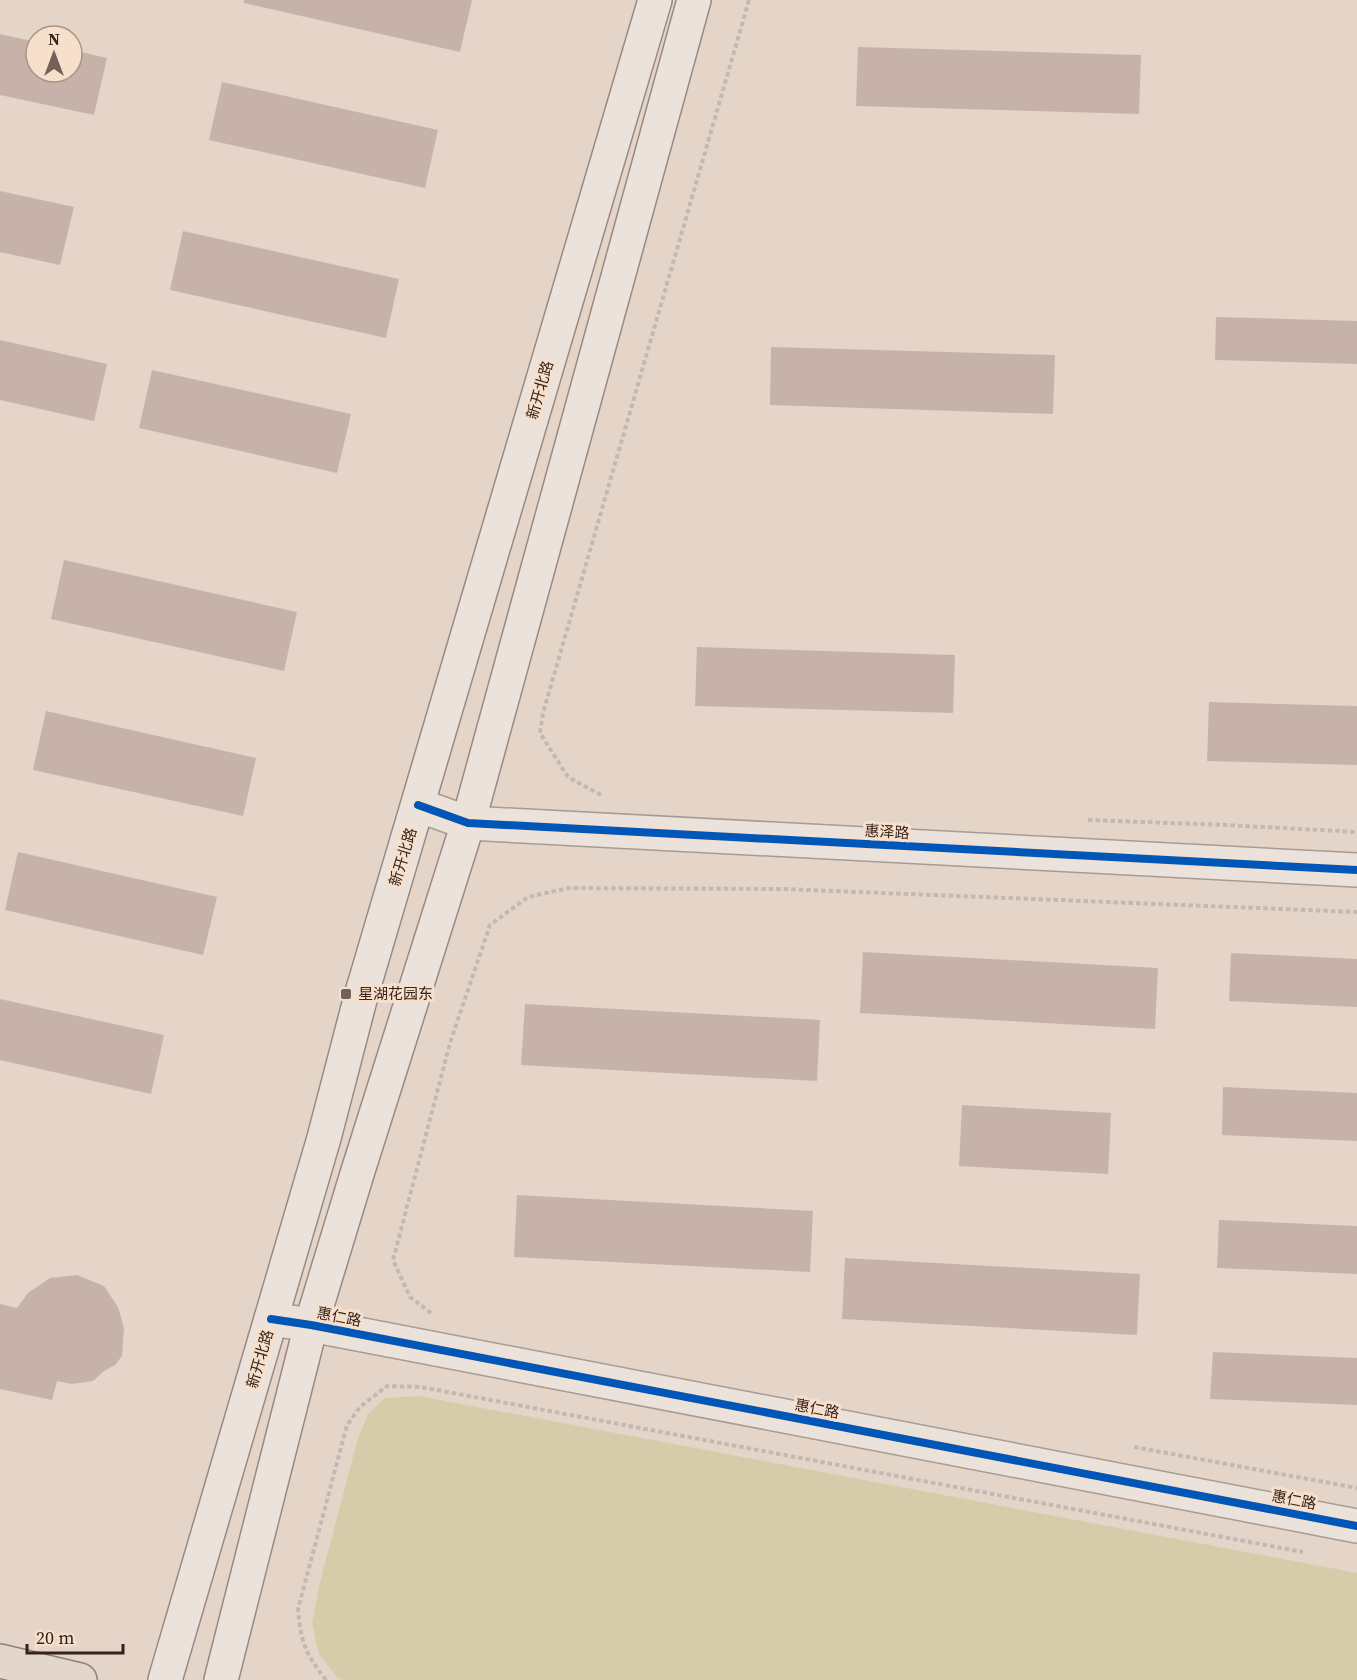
<svg xmlns="http://www.w3.org/2000/svg" width="1357" height="1680" viewBox="0 0 1357 1680" font-family="'Source Serif 4','Noto Sans SC',serif">
<style>
.green{fill:#d7ccaa}
.building{fill:#c7b2a9}
.lines{fill:none;stroke-linecap:round;stroke-linejoin:round}
.tertiary-casing{stroke:#a89b92;stroke-width:36}
.secondary-casing{stroke:#988a82;stroke-width:36}
.primary-casing{stroke:#8d8079;stroke-width:36}
.path{stroke:#c3b9b2;stroke-width:4;stroke-dasharray:4.5 3;stroke-linecap:butt}
.tertiary{stroke:#ebe2db;stroke-width:33}
.secondary{stroke:#ebe2db;stroke-width:33}
.primary{stroke:#e3d6cb;stroke-width:33}
.cycleway-casing{stroke:#f6e0cc;stroke-width:11}
.cycleway{stroke:#0057b8;stroke-width:8}
.poi-dot{fill:#736058;stroke:#f6e0cc;stroke-width:2}
.labels{text-anchor:middle;stroke-width:6;stroke-linejoin:round;paint-order:stroke}
.street-label{font-size:15px;fill:#36211b;stroke:#f6e0cc}
.poi-label{font-size:15px;fill:#36211b;stroke:#f6e0cc;text-anchor:start}
</style>
<rect width="100%" height="100%" fill="#e4d5c8"/>
<path class="green" d="M419,1396L1357,1573V1680H342L337,1677L319,1654L312,1623L320,1582L358,1438L368,1414L385,1398Z"/>
<path class="building" d="M244,0H472L460,52L244,3Z
M0,34L36,42V72H72V50L107,58L94,115L0,95Z
M858,47L1141,55L1139,114L856,106Z
M222,82L438,130L425,188L209,140Z
M0,191L74,207L60,265L0,252Z
M183,231L399,279L386,338L170,290Z
M1216,317L1357,321V364L1215,360Z
M0,340L107,364L94,421L0,400Z
M771,347L1055,355L1053,414L770,405Z
M152,370L351,414L337,473L139,428Z
M64,560L297,612L284,671L51,619Z
M697,647L955,655L953,713L695,706Z
M1209,702L1357,706V765L1207,761Z
M46,711L256,758L243,816L33,770Z
M18,852L217,897L203,955L5,910Z
M863,952L1158,968L1155,1029L860,1013Z
M1231,953L1357,959V1007L1229,1001Z
M0,999L164,1035L151,1094L0,1060Z
M525,1004L820,1020L817,1081L521,1065Z
M1223,1087L1357,1093V1141L1222,1135Z
M962,1105L1111,1113L1108,1174L959,1166Z
M517,1195L813,1211L810,1272L514,1257Z
M1219,1220L1357,1226V1274L1217,1268Z
M845,1258L1140,1274L1137,1335L842,1319Z
M77,1275L104,1286L118,1307L124,1328L122,1356L115,1365L104,1371L93,1381L72,1384L57,1381L52,1400L0,1389V1304L17,1308L28,1293L50,1278Z
M1213,1352L1357,1358V1405L1210,1399Z"/>
<g class="lines">
<defs>
<path id="tertiary" d="M418,805L468,823L1357,870
M271,1319L311,1325L1357,1526"/>
<path id="secondary" d="M165,1680L324,1138L361,996L655,0
M221,1680L311,1325L357,1174L468,823L694,0"/>
<path id="primary" d="M0,1661L80,1680"/>
</defs>
<use href="#tertiary" class="tertiary-casing"/>
<use href="#secondary" class="secondary-casing"/>
<use href="#primary" class="primary-casing"/>
<path class="path" d="M601,795L568,777L540,733L543,713L749,0
M1088,820L1226,825L1357,832
M431,1313L410,1297L393,1260L450,1043L490,925L528,897L569,888L784,889L1357,912
M1134,1447L1357,1488
M326,1680C305,1653 301,1643 298,1609L347,1425L360,1407L387,1386L421,1387L1303,1552"/>
<use href="#tertiary" class="tertiary"/>
<use href="#secondary" class="secondary"/>
<use href="#primary" class="primary"/>
<defs>
<path id="cycleway" d="M418,805L468,823L1357,870
M271,1319L311,1325L1357,1526"/>
</defs>
<use href="#cycleway" class="cycleway-casing"/>
<use href="#cycleway" class="cycleway"/>
</g>
<rect class="poi-dot" x="340" y="988" width="12" height="12" rx="3"/>
<g class="labels">
<g class="street-label">
<text transform="translate(540 390) rotate(-74)" y="5">新开北路</text>
<text transform="translate(887 832) rotate(3)" y="5">惠泽路</text>
<text transform="translate(403 857) rotate(-73)" y="5">新开北路</text>
<text transform="translate(339 1317) rotate(11)" y="5">惠仁路</text>
<text transform="translate(260 1359) rotate(-74)" y="5">新开北路</text>
<text transform="translate(817 1409) rotate(11)" y="5">惠仁路</text>
<text transform="translate(1294 1500) rotate(11)" y="5">惠仁路</text>
</g>
<g class="poi-label">
<text x="358" y="999">星湖花园东</text>
</g>
</g>
<g transform="translate(54 54)"><circle r="28" fill="#f6e0cc" stroke="#a99485" stroke-width="1.5"/>
<path d="M0-4.5L10 22L0 15L-10 22Z" fill="#736058"/>
<text y="-9" font-size="16" font-weight="bold" text-anchor="middle" fill="#36211b">N</text>
</g>
<path d="M27 1644v9h96v-9" fill="none" stroke="#36211b" stroke-width="3"/>
<text x="36" y="1644" font-size="18" fill="#36211b" stroke="#f6e0cc" stroke-width="4.5" paint-order="stroke">20 m</text>
</svg>
